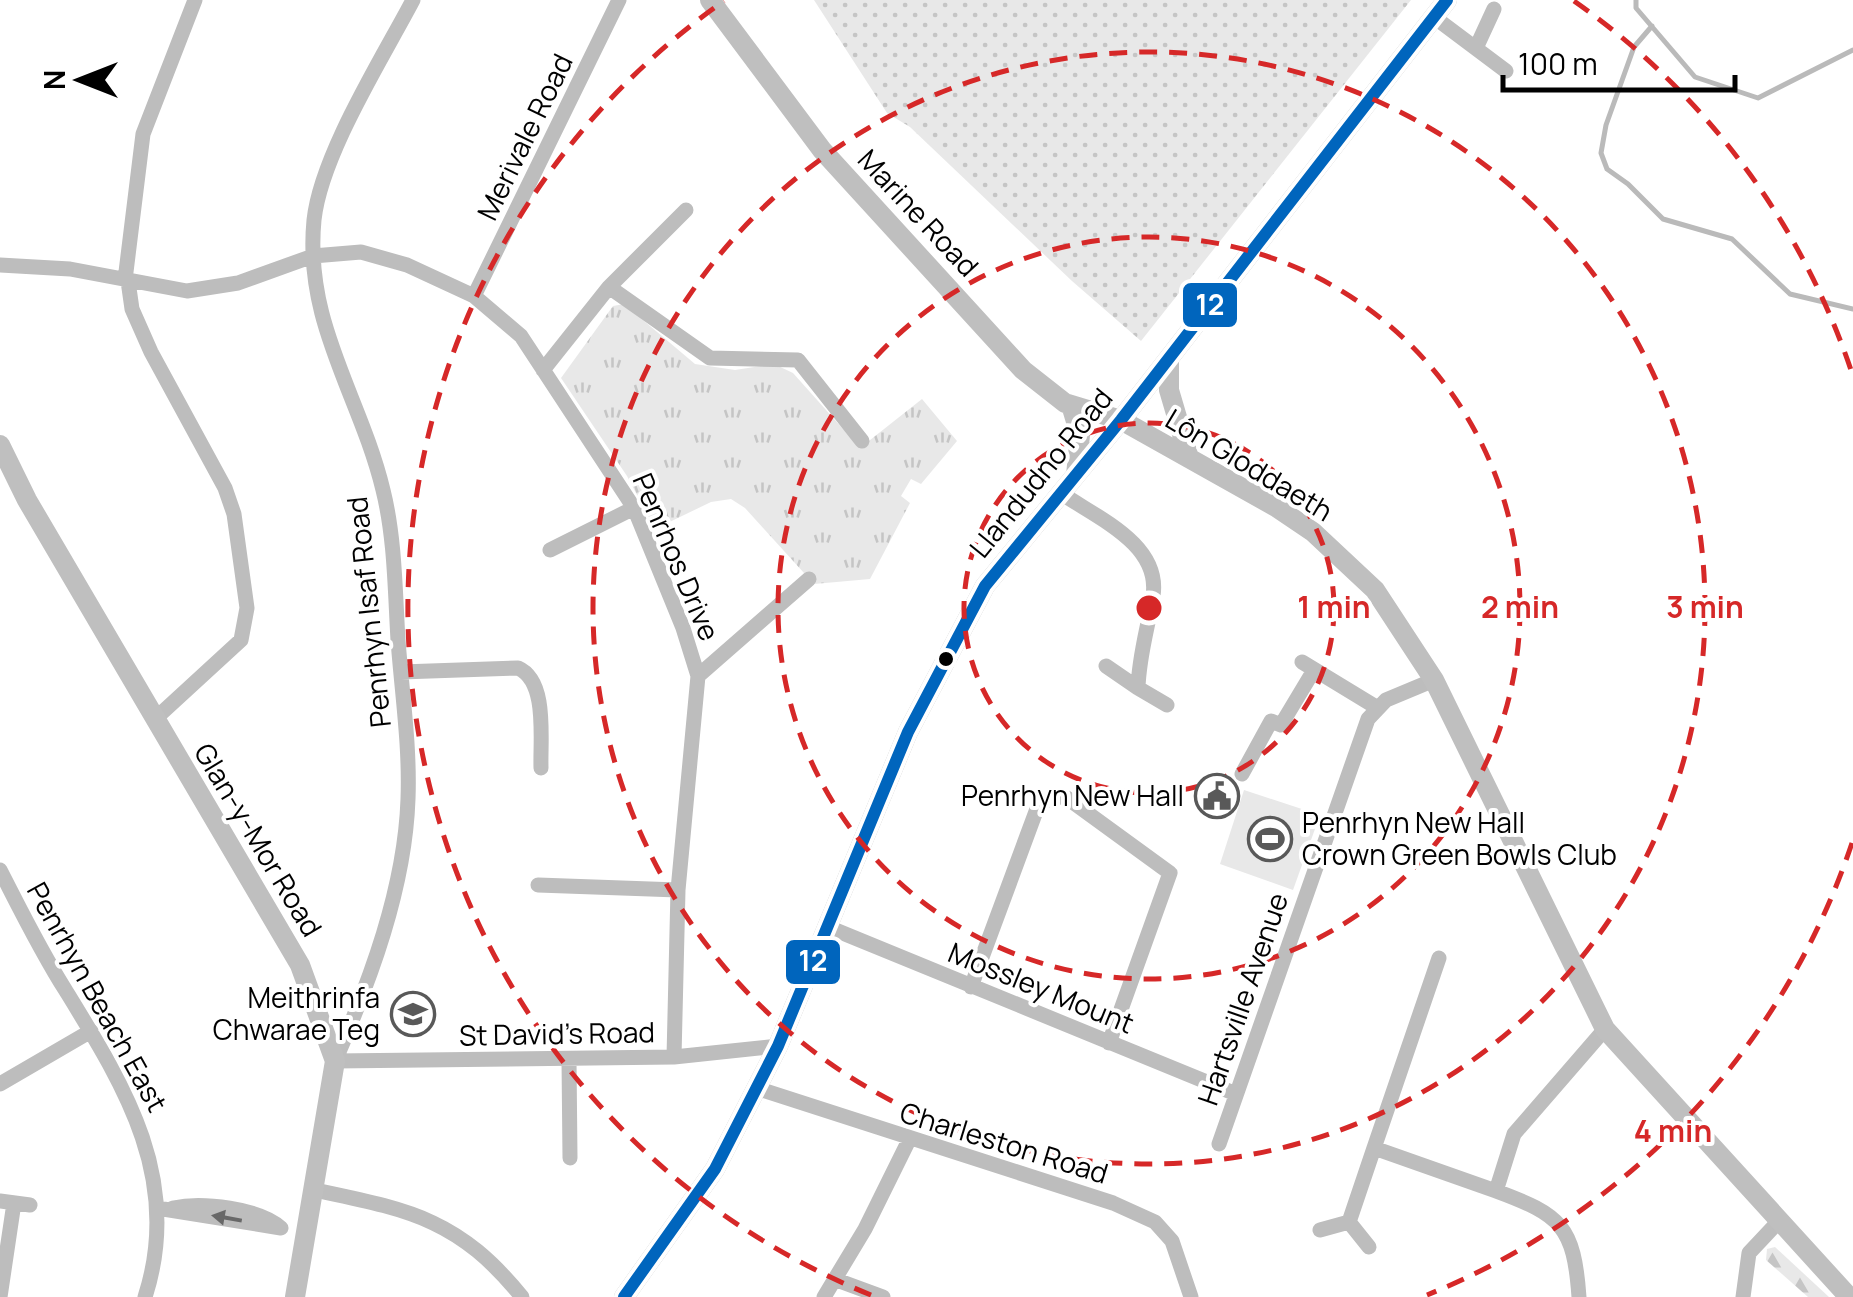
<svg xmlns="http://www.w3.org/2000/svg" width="1853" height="1297" viewBox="0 0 1853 1297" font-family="Manrope,sans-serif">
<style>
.grass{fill:url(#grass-dots)}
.forest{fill:url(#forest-firs)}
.park{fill:url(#park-tufts)}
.pitch{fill:#e8e8e8}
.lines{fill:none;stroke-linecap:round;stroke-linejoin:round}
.stream{stroke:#bababa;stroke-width:5}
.street{stroke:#bdbdbd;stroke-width:15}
.secondary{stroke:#bfbfbf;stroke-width:20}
.bus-1-casing{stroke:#fff;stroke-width:20}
.bus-1{stroke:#0065bd;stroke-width:12}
.oneway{fill:#686868}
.ring{fill:none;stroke:#d62828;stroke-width:5;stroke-dasharray:18 12}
.bus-dot{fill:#000;stroke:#fff;stroke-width:4}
.labels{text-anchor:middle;stroke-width:8;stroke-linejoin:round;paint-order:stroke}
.street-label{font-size:28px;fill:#000;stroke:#fff}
.poi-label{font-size:28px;fill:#000;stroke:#fff;text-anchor:end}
.centre{fill:#d62828;stroke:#fff;stroke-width:5}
.ring-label{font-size:30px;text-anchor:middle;font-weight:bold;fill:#d62828;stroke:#fff;stroke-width:8;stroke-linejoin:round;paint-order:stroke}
.line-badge{stroke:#fff;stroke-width:4}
.badge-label{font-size:28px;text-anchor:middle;font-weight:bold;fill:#fff}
</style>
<defs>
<pattern id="grass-dots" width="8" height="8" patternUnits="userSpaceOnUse" patternTransform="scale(2.5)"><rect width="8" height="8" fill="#e8e8e8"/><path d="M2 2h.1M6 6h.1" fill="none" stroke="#c5c5c5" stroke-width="1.8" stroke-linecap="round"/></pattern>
<pattern id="forest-firs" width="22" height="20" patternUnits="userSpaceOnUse" patternTransform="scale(2.5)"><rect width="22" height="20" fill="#e8e8e8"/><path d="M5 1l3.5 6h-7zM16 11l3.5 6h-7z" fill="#c5c5c5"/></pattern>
<pattern id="park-tufts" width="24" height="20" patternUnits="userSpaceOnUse" patternTransform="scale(2.5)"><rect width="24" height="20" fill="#e8e8e8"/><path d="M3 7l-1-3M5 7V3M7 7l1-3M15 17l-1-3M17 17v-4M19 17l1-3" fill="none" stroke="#c5c5c5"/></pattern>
</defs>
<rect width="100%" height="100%" fill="#fff"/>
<path class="grass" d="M814,0H1411L1141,341L1072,281L910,127L887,113Z"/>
<path class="forest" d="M1775,1247L1829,1297H1808L1766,1260L1767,1249Z"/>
<path class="park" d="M624,304L695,364L735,370L774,364L793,373L860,448L922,399L957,441L921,484L911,479L901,496L910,503L870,579L814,584L745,508L731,499L711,502L655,529L627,476L561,378L613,306Z"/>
<path class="pitch" d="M1244,790L1320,815L1293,890L1220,864Z"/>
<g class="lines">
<path class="stream" d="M1636,0V8L1695,77L1758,98L1853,50
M1652,26L1634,47L1606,125L1601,153L1607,169L1628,184L1663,219L1732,239L1790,294L1853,309"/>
<path class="street" d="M413,0C382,59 321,155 314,220C304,324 360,395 383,490C395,538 395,591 398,640C402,694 410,746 408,799C405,888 370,981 335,1061L674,1057L778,1046
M1434,17L1506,71
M1476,48L1494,9
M0,265L70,269L187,291L238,283L313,256L361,252L407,265L474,296L521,336L634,508L683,628L698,676L678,890L674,1057
M125,280L143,134L195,0
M128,281L132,309L151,352L225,488L234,514L247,608L241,640L155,719
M609,287L710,358L798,360L862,441
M474,296L619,0
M543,370L609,287L686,210
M1061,493C1097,518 1161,544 1153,596C1148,628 1139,655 1138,688L1167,705
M550,550L634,508
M1302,662L1376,707
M1106,666L1138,688
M401,672L518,668C548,681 540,739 541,768
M698,676L809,579
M1242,774L1271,721L1281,725L1314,670
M0,870C21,911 41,952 66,991C125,1087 183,1180 145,1297
M538,885L678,890
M828,927L1236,1094
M971,987L1038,806L1054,796L1067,798L1170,873L1109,1043
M569,1060L570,1158
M0,1084L91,1031
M756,1088L1113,1203L1155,1222L1172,1241L1191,1297
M1219,1144L1368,719L1386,700L1434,680
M1374,1148L1439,958
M315,1190C409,1210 458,1218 522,1297
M1496,1191C1561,1215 1574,1226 1579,1297
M0,1201L30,1205
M157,1208L281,1228C259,1208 202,1202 173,1208
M1320,1230L1349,1222
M1369,1247L1349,1222L1374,1148L1496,1191L1514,1134L1605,1029
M834,1279L883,1297
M0,1297L14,1203
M824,1297L865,1229L909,1140
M1743,1297L1749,1253L1780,1220"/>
<path class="secondary" d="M710,0L822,150L1023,370L1065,403L1121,420L1276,507L1313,532L1375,590L1434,680L1605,1029L1849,1297
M1169,359V390L1189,458
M1071,405L1080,435L1076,475
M0,445L27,500L300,965L335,1061L295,1297
M624,1297L715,1169L778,1046L908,732L985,586L1121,420L1447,0"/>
<defs>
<path id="bus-1" d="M624,1297L715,1169L778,1046L908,732L985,586L1121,420L1447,0"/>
</defs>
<use href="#bus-1" class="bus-1-casing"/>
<use href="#bus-1" class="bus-1"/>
</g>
<defs><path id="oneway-solid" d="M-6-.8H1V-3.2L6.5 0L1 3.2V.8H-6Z" transform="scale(2.5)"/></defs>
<use class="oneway" href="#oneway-solid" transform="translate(227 1218) rotate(-170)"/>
<g class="ring">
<circle cx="1149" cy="608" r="185"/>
<circle cx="1149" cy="608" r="371"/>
<circle cx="1149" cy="608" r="556"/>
<path d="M1852 843A741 741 0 0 1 1427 1295M871 1295A741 741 0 0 1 724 1M1574 1A741 741 0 0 1 1852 373"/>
</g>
<defs>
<symbol id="civic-ring" viewBox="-11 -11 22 22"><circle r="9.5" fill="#fff" stroke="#595959" stroke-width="1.5"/><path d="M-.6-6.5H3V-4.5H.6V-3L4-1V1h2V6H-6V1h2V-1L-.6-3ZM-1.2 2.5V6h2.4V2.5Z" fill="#595959"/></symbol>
<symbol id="stadium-ring" viewBox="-11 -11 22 22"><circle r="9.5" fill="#fff" stroke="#595959" stroke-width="1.5"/><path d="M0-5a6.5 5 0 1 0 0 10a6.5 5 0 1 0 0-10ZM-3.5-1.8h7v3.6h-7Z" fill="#595959"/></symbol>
<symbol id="school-ring" viewBox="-11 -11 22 22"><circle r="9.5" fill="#fff" stroke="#595959" stroke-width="1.5"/><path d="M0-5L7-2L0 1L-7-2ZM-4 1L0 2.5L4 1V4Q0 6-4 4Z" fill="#595959"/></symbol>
</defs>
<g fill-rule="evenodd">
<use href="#civic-ring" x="1192" y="771" width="50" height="50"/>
<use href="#stadium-ring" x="1245" y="814" width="50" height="50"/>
<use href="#school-ring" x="388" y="989" width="50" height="50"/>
</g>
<circle class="bus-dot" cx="946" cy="659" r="9"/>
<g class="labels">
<g class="street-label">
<text transform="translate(525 137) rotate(-64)" y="10">Merivale Road</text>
<text transform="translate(918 213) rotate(47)" y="10">Marine Road</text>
<text transform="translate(1249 465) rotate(31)" y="10">Lôn Gloddaeth</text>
<text transform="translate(1041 473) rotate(-51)" y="10">Llandudno Road</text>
<text transform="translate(676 557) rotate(67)" y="10">Penrhos Drive</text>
<text transform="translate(369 612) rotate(-96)" y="10">Penrhyn Isaf Road</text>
<text transform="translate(258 840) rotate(59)" y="10">Glan-y-Mor Road</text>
<text transform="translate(1041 988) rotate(22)" y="10">Mossley Mount</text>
<text transform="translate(97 997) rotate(61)" y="10">Penrhyn Beach East</text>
<text transform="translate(1243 999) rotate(-71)" y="10">Hartsville Avenue</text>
<text transform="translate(557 1034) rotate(-1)" y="10">St David's Road</text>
<text transform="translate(1004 1143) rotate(17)" y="10">Charleston Road</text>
</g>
<g class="poi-label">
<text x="1184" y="806">Penrhyn New Hall</text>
<text x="1302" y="833" text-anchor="start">Penrhyn New Hall<tspan x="1302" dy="32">Crown Green Bowls Club</tspan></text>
<text x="380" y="1008">Meithrinfa<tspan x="380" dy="32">Chwarae Teg</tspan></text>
</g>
</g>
<circle cx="1149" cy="608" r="15" class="centre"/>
<g class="ring-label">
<text x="1334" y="618">1 min</text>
<text x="1520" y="618">2 min</text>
<text x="1705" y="618">3 min</text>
<text x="1673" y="1142">4 min</text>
</g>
<g class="line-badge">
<rect x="1181" y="281" width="58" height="48" rx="10" fill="#0065bd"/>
<rect x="784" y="938" width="58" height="48" rx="10" fill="#0065bd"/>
</g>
<g class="badge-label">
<text x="1210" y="315">12</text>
<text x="813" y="971">12</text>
</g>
<g transform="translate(80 80) rotate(270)" stroke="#ffffff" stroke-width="8" paint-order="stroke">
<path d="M0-8L18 38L0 25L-18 38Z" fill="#000000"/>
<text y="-15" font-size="28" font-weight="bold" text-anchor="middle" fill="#000000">N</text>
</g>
<path d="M1503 75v15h232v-15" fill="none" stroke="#000000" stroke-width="5"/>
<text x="1518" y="75" font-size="30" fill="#000000" stroke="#ffffff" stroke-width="8" paint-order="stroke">100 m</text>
</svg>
